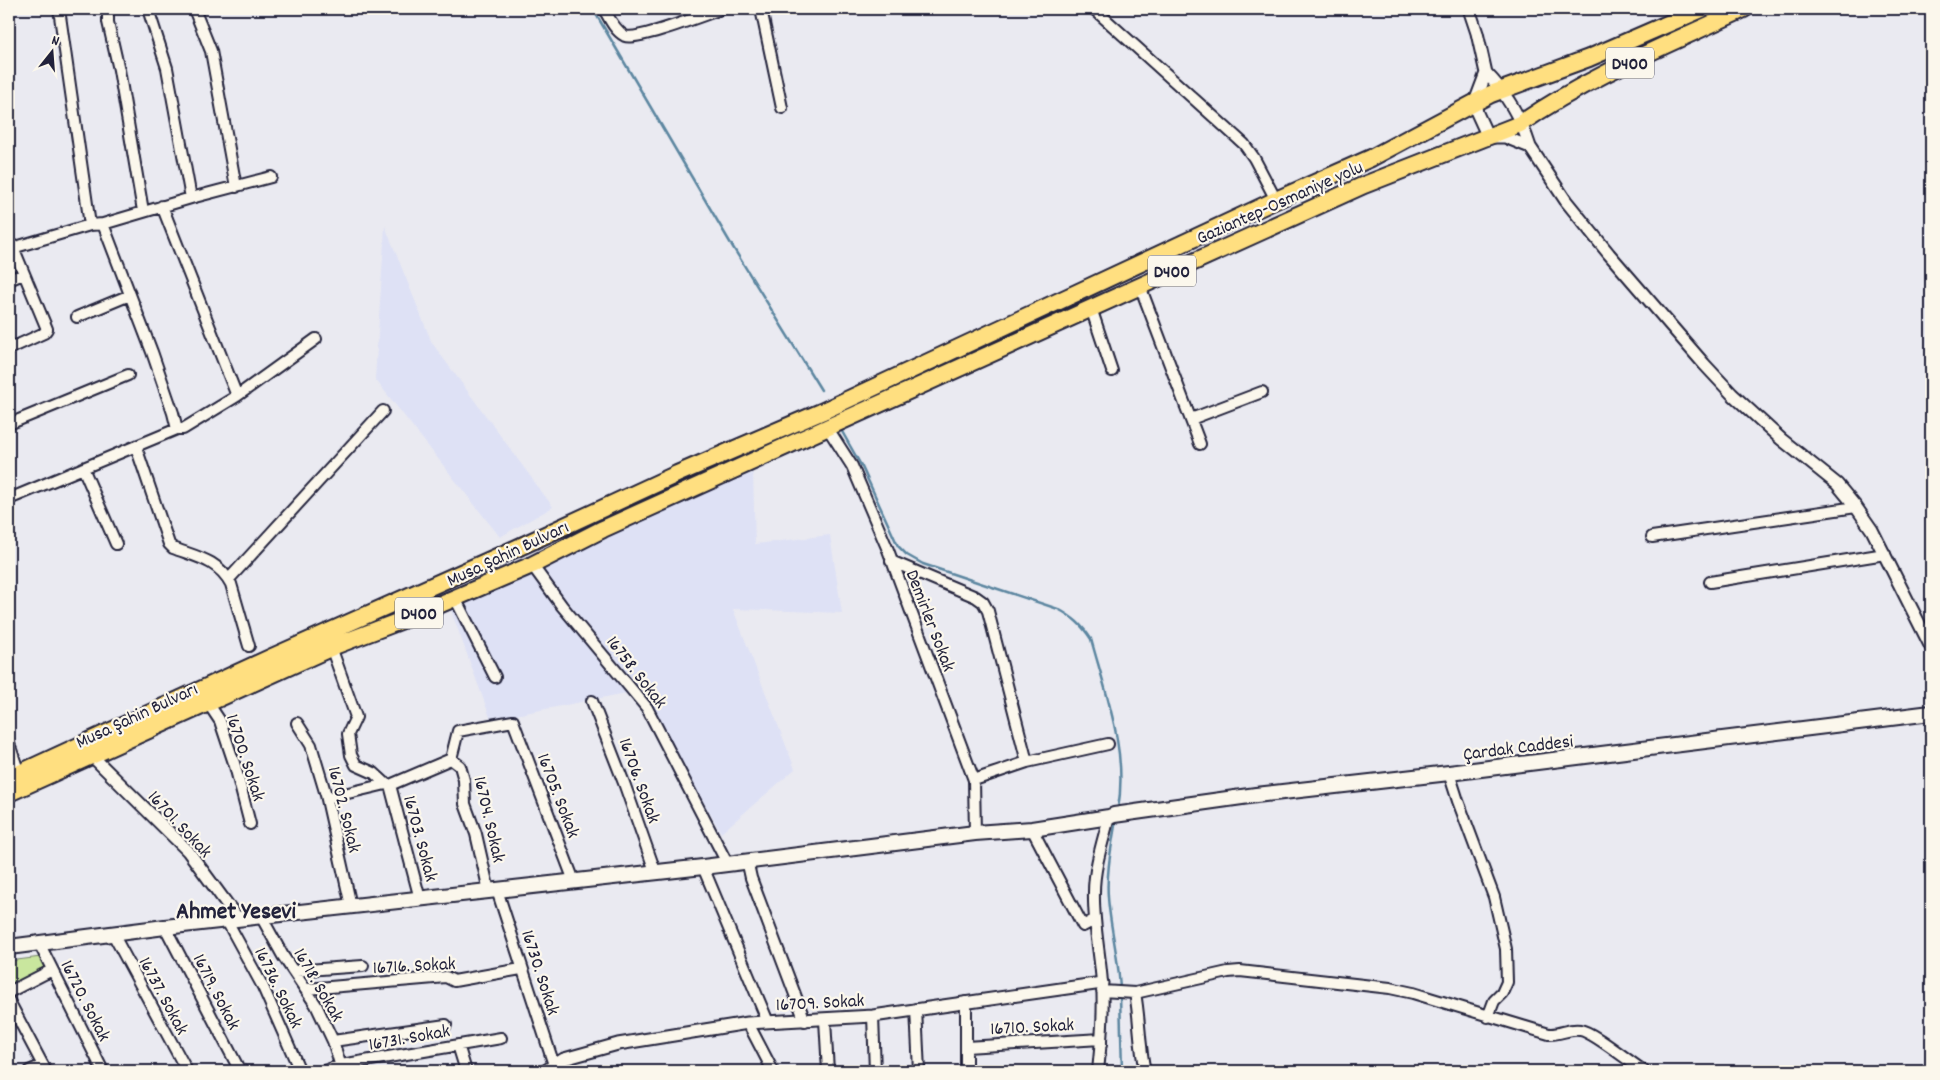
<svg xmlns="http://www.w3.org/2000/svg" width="1940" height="1080" viewBox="0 0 1940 1080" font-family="Dekko,sans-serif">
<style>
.built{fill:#dee1f5}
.green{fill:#c9e69e;stroke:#76846c}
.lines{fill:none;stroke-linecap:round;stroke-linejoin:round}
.stream{stroke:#5c86a0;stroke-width:2.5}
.minor-casing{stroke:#22223b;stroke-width:14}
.tertiary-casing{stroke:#22223b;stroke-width:15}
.secondary-casing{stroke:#22223b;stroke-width:18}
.trunk-casing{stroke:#22223b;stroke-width:20}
.minor{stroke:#fbf7ec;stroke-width:10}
.tertiary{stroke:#fbf7ec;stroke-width:11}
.secondary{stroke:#fbf7ec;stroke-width:14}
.trunk{stroke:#ffdf80;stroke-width:16}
.labels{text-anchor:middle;stroke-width:4.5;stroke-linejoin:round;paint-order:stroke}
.shield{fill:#fbf7ec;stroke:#636270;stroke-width:1}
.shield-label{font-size:18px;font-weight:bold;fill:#22223b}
.street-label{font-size:19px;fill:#22223b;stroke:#fbf7ec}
.district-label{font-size:24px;font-weight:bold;fill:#22223b;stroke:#fbf7ec}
</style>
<rect width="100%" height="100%" fill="#eaeaf1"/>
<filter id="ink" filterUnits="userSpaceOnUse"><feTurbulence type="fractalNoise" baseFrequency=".02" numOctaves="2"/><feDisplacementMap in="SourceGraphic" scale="10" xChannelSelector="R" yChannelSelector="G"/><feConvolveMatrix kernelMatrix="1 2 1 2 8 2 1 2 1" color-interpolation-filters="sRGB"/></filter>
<g filter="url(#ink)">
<path class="built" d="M385,226L432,343L553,507L500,537L375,379Z
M753,473L755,544L830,535L842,613L733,609L795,769L721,833L641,690L491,720L445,594Z"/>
<path class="green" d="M41,957L45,968L9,985V961Z"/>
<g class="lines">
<path class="stream" d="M593,9L731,244L821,390
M840,428L862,467L898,546L907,555L923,564L1058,609C1073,617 1082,625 1091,639C1106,694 1128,752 1118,809
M1116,819C1112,845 1106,871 1108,897C1110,928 1119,958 1120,990
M1120,995L1122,1071"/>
<defs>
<path id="minor" d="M59,9L90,225
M108,9V22L119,70L143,211
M148,9L167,68L191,198
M194,9L211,51L236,187
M604,9C609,18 615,31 625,36C637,41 706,14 721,9
M761,9L782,108
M1094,9L1244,144L1254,158L1276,200
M162,206L237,396
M103,224L152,352L173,413L177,429
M9,249L90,225L103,224L191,198L271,177
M9,280L23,274
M1140,286L1200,444
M1091,308L1112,371
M77,317L130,295
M9,349L44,333L47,329L13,247
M1191,419L1262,392
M9,424L128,375
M827,427L852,466L888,550L974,780L975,833
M136,447L169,544L173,548C197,557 218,560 231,584L249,646
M83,468L116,544
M9,499L177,429H183L237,396L316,339
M1652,537L1856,507
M891,561L976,597L983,602L988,611L1027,762
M532,565L562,606L647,708L727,863
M229,579L383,411
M1710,582L1885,554
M455,598L495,677
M331,647L356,717L348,734L351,755L356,765L374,773L386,784
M592,701L624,783L655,871
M208,703L220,721L235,766L250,824
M297,723L311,745L326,795L351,906
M9,744L19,773
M451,759L460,766L464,780L465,804L476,834L489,891
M1449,773L1458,801L1494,897L1506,949L1507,982L1502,993L1494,1001L1488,1017
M974,780L1027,762L1108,744
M390,785L420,899
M327,798L386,784L390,785L451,759L458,731L513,721L574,881
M1032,829L1083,926L1094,920
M747,860L751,878L805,1021
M703,867L768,1022
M497,890L554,1065
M262,918L283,956L316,1005L333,1041L342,1070
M227,921L263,987L300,1071
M165,927L240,1071
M113,934L187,1071
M39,943L103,1071
M293,971L363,966
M307,989L446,977L454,981L521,969
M1102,991L1135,993L1228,972L1240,971L1390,988L1413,993L1549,1034C1560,1035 1569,1028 1580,1030C1592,1031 1631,1063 1644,1071
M9,992L52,970
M1135,993C1140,1019 1139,1046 1145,1071
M9,1001L46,1071
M916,1009L919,1071
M873,1016L875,1071
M825,1020L828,1071
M748,1023L773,1071
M333,1041L446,1025
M458,1045L466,1071
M966,1047L1101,1039V1045
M29,1071L43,1065
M324,1071L341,1065L501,1038
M966,1071V1002
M1098,1071C1101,1042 1104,1013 1102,983C1100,953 1093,923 1094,892C1094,867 1103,841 1109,817"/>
<path id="tertiary" d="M1469,9L1477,33L1486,73
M1486,73C1508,95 1521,118 1530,147L1505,137H1488L1477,113L1475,102Z
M1530,147L1566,201L1609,254L1704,364L1732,394L1781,439L1837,484L1856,507L1872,530L1931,647
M92,756L188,851L238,919
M545,1071L564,1059L618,1044L748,1023L873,1016L1102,983"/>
<path id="secondary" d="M9,947L165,927L703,867L975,833L1032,829L1109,817L1114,815L1256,795L1449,773L1931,713"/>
<path id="trunk" d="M9,778L272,657L517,548L677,474L821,412L1276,200L1371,158L1491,94L1589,58L1702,9
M9,793L337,645L408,618L532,565L603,529L1364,185L1520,124C1589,76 1669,44 1744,9"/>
</defs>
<use href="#minor" class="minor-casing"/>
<use href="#tertiary" class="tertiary-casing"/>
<use href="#secondary" class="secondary-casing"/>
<use href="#trunk" class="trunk-casing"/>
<use href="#minor" class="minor"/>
<use href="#tertiary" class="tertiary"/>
<use href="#secondary" class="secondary"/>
<use href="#trunk" class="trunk"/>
</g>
</g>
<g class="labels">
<g class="shield">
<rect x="1606" y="47.5" width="48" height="31" rx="4"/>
<rect x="1148" y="255.5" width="48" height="31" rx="4"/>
<rect x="395" y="597.5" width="48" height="31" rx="4"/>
</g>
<g class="shield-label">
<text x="1630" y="69">D400</text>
<text x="1172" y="277">D400</text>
<text x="419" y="619">D400</text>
</g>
<g class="street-label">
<text transform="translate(1279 201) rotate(-24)" y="7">Gaziantep-Osmaniye yolu</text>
<text transform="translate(507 552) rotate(-25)" y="7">Musa Şahin Bulvarı</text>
<text transform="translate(932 620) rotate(69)" y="7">Demirler Sokak</text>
<text transform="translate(638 671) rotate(52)" y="7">16758. Sokak</text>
<text transform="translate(136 714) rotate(-25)" y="7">Musa Şahin Bulvarı</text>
<text transform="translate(1518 746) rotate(-7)" y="7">Çardak Caddesi</text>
<text transform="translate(247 757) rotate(72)" y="7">16700. Sokak</text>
<text transform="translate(641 780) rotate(70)" y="7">16706. Sokak</text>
<text transform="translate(560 795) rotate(69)" y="7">16705. Sokak</text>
<text transform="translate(346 809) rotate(76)" y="7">16702. Sokak</text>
<text transform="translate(491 819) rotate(77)" y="7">16704. Sokak</text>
<text transform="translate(181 823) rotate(47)" y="7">16701. Sokak</text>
<text transform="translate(422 838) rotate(75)" y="7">16703. Sokak</text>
<text transform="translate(414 964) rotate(-3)" y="7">16716. Sokak</text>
<text transform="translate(542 972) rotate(72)" y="7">16730. Sokak</text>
<text transform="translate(320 984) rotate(60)" y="7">16718. Sokak</text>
<text transform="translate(280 987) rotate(64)" y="7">16736. Sokak</text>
<text transform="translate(218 991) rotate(63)" y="7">16719. Sokak</text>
<text transform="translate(165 995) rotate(62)" y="7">16737. Sokak</text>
<text transform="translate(87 1000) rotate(63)" y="7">16720. Sokak</text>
<text transform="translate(820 1001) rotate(-3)" y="7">16709. Sokak</text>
<text transform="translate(1032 1025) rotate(-3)" y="7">16710. Sokak</text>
<text transform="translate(409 1036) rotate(-10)" y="7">16731. Sokak</text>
</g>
<g class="district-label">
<text x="236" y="918">Ahmet Yesevi</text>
</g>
</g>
<rect width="1940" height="1080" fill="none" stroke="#fbf7ec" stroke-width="30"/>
<rect x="15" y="15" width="1910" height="1050" fill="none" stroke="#22223b" stroke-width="2" filter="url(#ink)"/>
<g transform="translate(52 52) rotate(17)" stroke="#fbf7ec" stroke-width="4" paint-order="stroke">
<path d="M0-4L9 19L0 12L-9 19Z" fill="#22223b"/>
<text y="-8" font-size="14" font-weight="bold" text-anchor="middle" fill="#22223b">N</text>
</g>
</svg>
